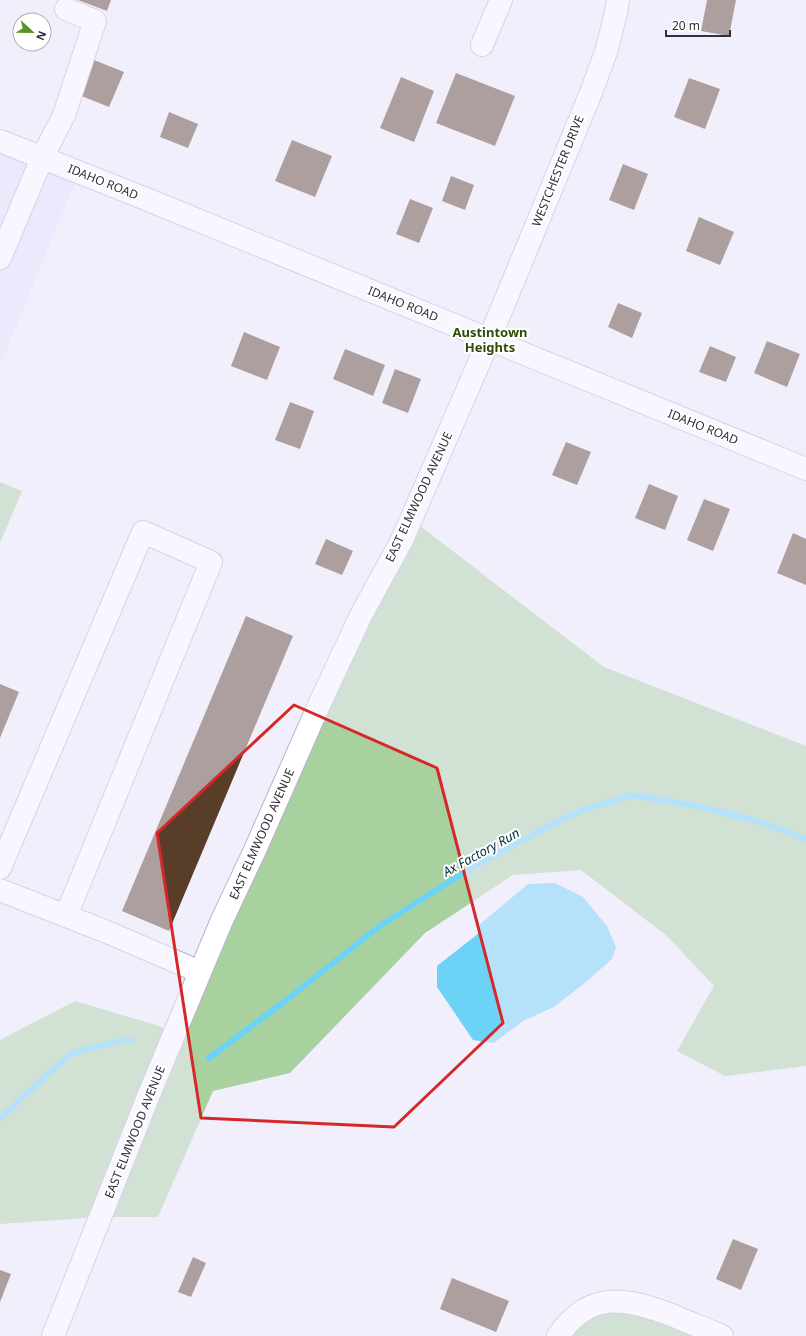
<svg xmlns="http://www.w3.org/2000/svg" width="806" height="1336" viewBox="0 0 806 1336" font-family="'Noto Sans',sans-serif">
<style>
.built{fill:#e7e0fa}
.green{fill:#a9d1a0}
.water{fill:#6cd3f6}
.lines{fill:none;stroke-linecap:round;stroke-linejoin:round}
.stream{stroke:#6cd3f6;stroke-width:6}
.building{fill:#583e28}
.minor-casing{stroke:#b8afd1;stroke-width:24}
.minor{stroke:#fff;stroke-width:22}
.marked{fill:none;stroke:#d62828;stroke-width:3;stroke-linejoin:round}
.labels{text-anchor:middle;stroke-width:4;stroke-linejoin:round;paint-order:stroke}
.street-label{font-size:12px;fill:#322e3c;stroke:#fff}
.neighbourhood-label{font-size:13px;font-weight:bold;fill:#2f4d06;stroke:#fff}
.water-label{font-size:13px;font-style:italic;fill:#002f3d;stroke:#fff}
</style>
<rect width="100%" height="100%" fill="#f2effd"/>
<path class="built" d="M0,141L79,173L0,366Z"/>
<path class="green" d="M0,482L22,491L0,543Z
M411,519L604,667L806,746V1066L725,1076L677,1051L714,986L667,936L581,870L513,875L425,933L290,1073L213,1091L158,1217H100L0,1224V1040L75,1001L156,1025L175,1033Z
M598,1303L722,1336H558Z"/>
<path class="water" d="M555,883L583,897L607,926L616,947L612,959L586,982L554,1007L523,1021L494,1043L473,1040L437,987V966L479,933L480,924L528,884Z"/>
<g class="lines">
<path class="stream" d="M209,1058L285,1001L381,925L473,867L551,825L582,810L633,795L697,806L757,821L806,839
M0,1118L71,1053L124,1040L131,1041"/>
</g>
<path class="building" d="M78,0H111L107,11Z
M707,0H736L729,36L701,31Z
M94,60L124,72L109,107L79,95Z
M456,73L515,96L495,146L436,123Z
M401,77L434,91L414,142L380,128Z
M689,78L720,89L705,129L674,117Z
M169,112L198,124L188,148L160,137Z
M292,140L332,156L315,197L275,181Z
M623,164L648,174L634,210L609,200Z
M451,176L474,185L465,210L442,201Z
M410,199L433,208L419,243L396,234Z
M699,217L734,232L720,265L686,251Z
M618,303L642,313L632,338L608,327Z
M244,332L280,347L267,380L231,366Z
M767,341L800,354L787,387L754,373Z
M710,346L736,357L726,382L699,372Z
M345,349L385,365L373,396L333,379Z
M395,369L421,379L408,413L382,403Z
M290,402L314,411L300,449L275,440Z
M566,442L591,452L577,485L552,475Z
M649,484L678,496L665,530L635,518Z
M704,499L730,509L713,551L687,540Z
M793,533L806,539V585L777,573Z
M326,539L353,551L342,575L315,564Z
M246,616L293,636L169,931L122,911Z
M0,684L19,692L0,738Z
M733,1239L758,1249L741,1290L716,1279Z
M193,1257L206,1263L191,1297L178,1292Z
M0,1270L11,1274L0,1302Z
M452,1278L509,1301L496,1332L440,1309Z"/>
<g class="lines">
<defs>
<path id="minor" d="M482,45L501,0
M0,141L146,199L806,469
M0,258L42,158L64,115L95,21L66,9
M0,868L143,532L211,562L66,916
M0,890L107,932L200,972
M53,1336L150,1092L222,920L255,850L319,705L361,615L402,540L489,340L590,95L606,52L616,13L618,0
M558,1336C590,1289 628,1298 674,1316C690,1323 706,1329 722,1336"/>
</defs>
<use href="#minor" class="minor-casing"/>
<use href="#minor" class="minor"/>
</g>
<path d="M0 0H806V1336H0ZM294,705L437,768L503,1023L394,1127L201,1118L157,833Z" fill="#f2effd" fill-opacity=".55" fill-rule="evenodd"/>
<path class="marked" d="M294,705L437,768L503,1023L394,1127L201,1118L157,833Z"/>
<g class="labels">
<g class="street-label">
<text transform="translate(558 171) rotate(-68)" y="4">WESTCHESTER DRIVE</text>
<text transform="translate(103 182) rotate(22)" y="4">IDAHO ROAD</text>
<text transform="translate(403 304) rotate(22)" y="4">IDAHO ROAD</text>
<text transform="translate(703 427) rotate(22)" y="4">IDAHO ROAD</text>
<text transform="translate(419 497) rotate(-65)" y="4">EAST ELMWOOD AVENUE</text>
<text transform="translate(262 834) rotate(-66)" y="4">EAST ELMWOOD AVENUE</text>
<text transform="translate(135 1132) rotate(-68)" y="4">EAST ELMWOOD AVENUE</text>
</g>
<g class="neighbourhood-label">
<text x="490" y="337">Austintown<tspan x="490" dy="15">Heights</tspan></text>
</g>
<g class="water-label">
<text transform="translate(481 852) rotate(-29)" y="5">Ax Factory Run</text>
</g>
</g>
<g transform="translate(32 32) rotate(112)"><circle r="19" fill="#ffffff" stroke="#adabb1"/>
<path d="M0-3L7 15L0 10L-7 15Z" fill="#5e8f25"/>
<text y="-6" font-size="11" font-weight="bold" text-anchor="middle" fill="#322e3c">N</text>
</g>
<path d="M666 30v6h64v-6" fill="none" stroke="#322e3c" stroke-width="2"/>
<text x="672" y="30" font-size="12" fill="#322e3c" stroke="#ffffff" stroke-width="3" paint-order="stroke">20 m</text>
</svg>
